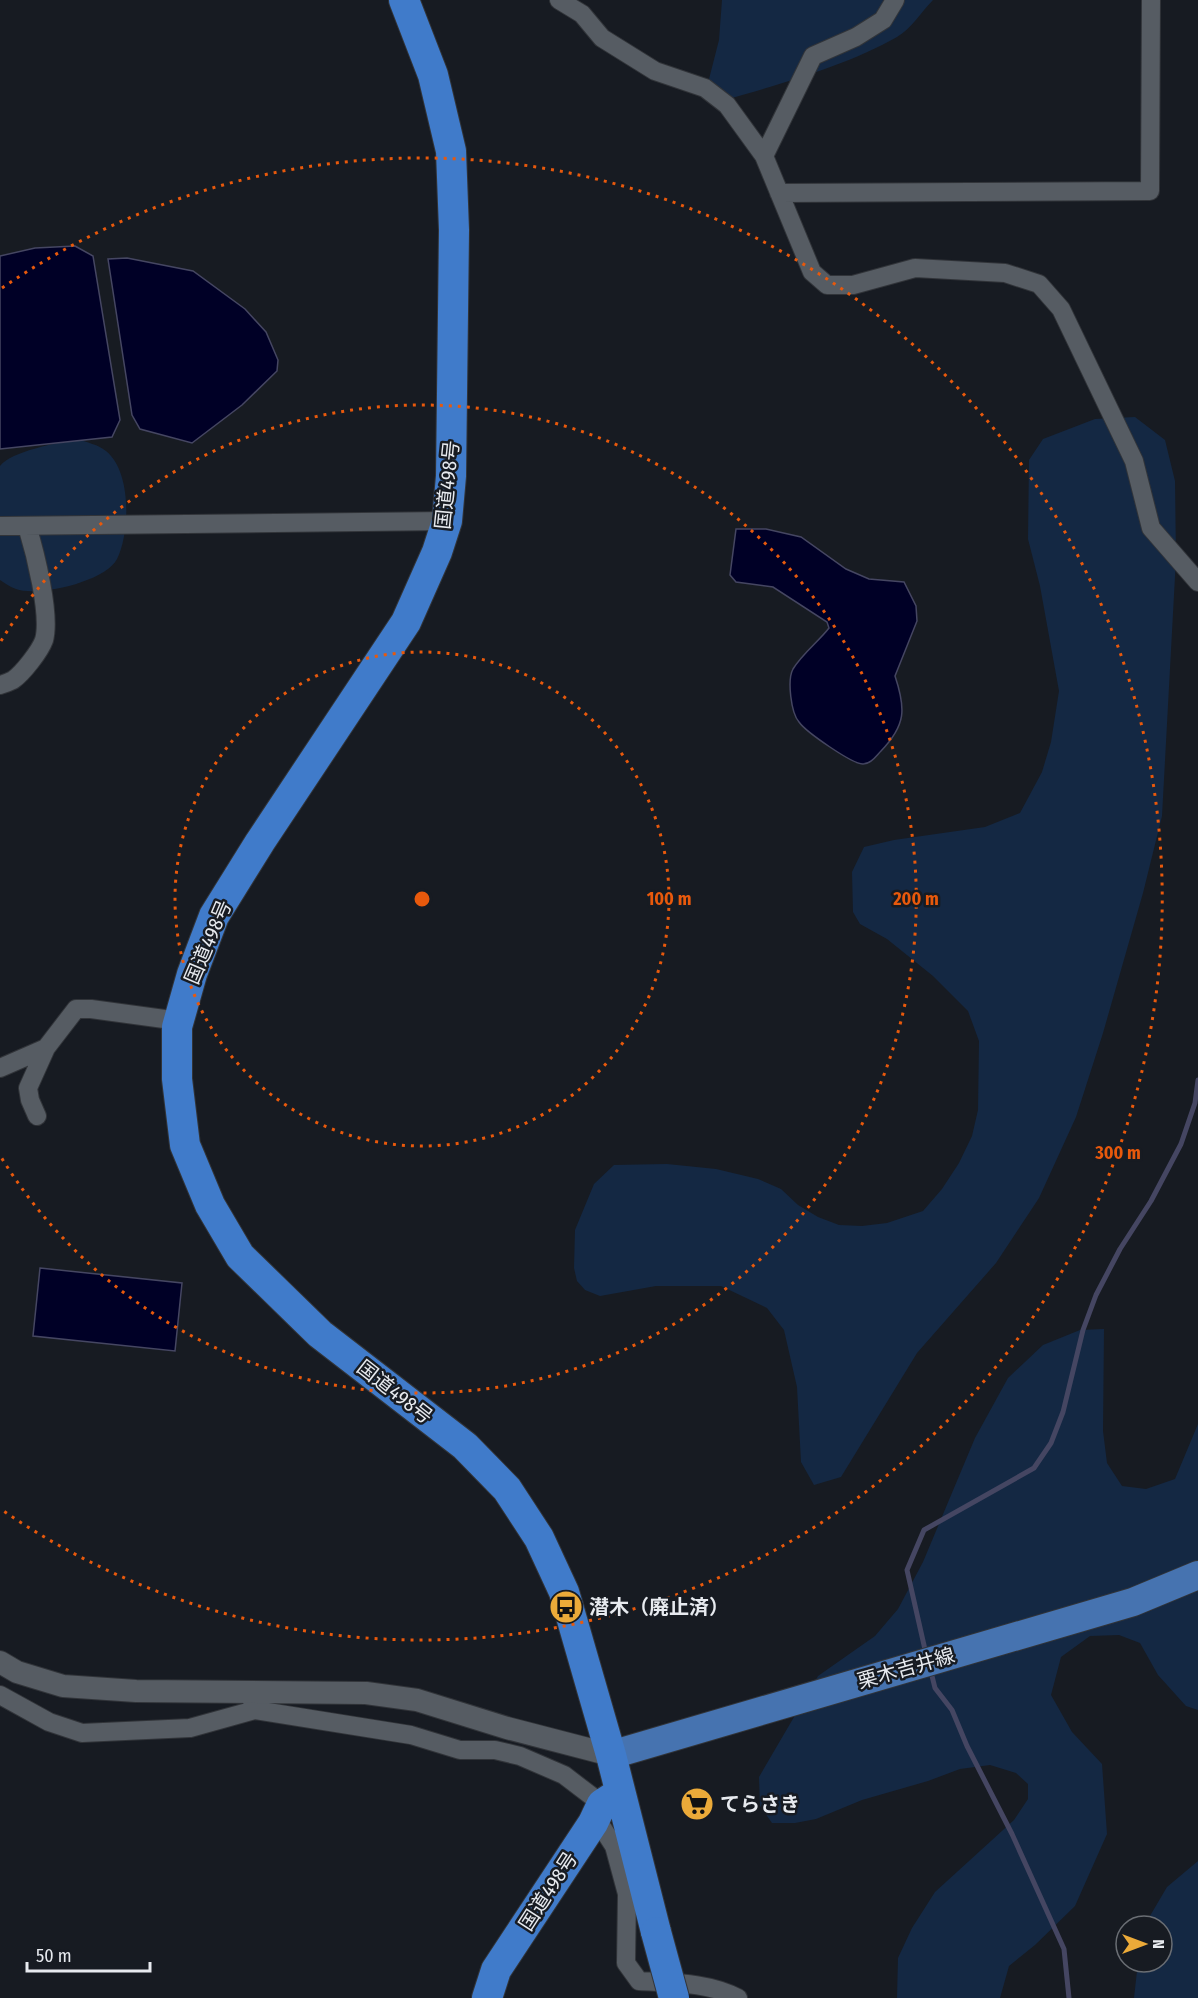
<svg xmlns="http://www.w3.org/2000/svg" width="1198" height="1998" viewBox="0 0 1198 1998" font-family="'Fira Sans Condensed','Noto Sans JP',sans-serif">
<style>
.green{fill:#142843}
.water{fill:#000026;stroke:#454662;stroke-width:1.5}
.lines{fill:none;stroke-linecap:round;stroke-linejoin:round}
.stream{stroke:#454662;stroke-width:5}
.minor-casing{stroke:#313439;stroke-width:20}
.tertiary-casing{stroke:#313439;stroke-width:24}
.primary-casing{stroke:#313439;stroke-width:30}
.trunk-casing{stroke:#313439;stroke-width:32}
.minor{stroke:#565c63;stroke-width:18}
.tertiary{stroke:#565c63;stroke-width:22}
.primary{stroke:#4673b0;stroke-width:28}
.trunk{stroke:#407bca;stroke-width:30}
.trunk-bridge-casing{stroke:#313439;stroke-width:32;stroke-linecap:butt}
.trunk-bridge{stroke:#407bca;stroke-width:30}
.ring{fill:none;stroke:#e8590c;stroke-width:3;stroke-dasharray:3 6}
.labels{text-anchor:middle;stroke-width:5;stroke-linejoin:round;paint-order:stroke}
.street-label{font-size:20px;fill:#e7eaef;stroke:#171b22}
.poi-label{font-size:20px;font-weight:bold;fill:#e7eaef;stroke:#171b22;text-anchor:start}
.centre{fill:#e8590c;stroke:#171b22;stroke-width:3}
.ring-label{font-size:18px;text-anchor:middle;font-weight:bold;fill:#e8590c;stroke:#171b22;stroke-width:5;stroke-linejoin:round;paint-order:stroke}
</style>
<rect width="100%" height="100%" fill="#171b22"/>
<path class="green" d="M722,0H933C922,11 911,29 897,37C850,64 784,83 732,98L708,83L719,40Z
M1135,417L1165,440L1175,481L1176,558L1162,816L1143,893L1103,1033L1076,1117L1039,1198L996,1263L917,1353L841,1477L814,1485L801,1462L797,1387L784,1330L767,1308L721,1286H656L600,1296L585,1290L577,1281L574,1268L575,1230L594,1184L614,1165L667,1164L716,1169L758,1179L781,1189L798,1205L818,1217L839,1225L862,1226L887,1223L923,1211L942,1189L959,1163L972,1136L978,1110L979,1041L968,1011L933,976L887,939L860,924L853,912L852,872L864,847L894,840L985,827L1020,813L1042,772L1051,742L1059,691L1040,586L1028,539L1029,460L1043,439L1095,419Z
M77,439C86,442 99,445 106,451C132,472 130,533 117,559C105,582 38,597 16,589C10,587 5,583 0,580V466C11,451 58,443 77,439Z
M1104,1329L1103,1431L1107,1463L1122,1486L1146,1489L1175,1479L1198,1424V1710L1186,1706L1158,1675L1140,1643L1119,1635L1090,1636L1061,1657L1051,1695L1072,1732L1102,1764L1107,1834L1075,1906L1035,1945L1009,1966L1000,1998H897L898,1958L912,1928L935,1892L1014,1820L1028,1799V1784L1016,1773L990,1765L960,1769L928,1781L862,1800L816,1819L795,1823H772L760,1806L759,1777L818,1676L875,1636L898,1609L923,1562L975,1438L1008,1378L1043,1345L1080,1330Z
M1198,1861V1998H1134L1138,1962H1162V1926H1146L1147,1921L1167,1887Z"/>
<path class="water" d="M75,246L93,256L120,420L112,437L0,449V256L35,248Z
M127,258L193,271L245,309L266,332L278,360L277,371L242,405L192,443L140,429L132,415L108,259Z
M736,529H766L801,537L846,569L869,579L904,582L916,606L917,621L895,676C906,709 906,725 881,751C876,756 871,764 863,764C852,764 806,732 799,722C791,713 787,680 793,669C802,654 819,641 829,628L827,622L773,587L736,582L730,575Z
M40,1268L182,1283L175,1351L33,1336Z"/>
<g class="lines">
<path class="stream" d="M926,1654L907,1570L924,1530L1034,1468L1051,1443L1063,1412L1083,1330L1096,1295L1120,1249L1151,1201L1181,1144L1195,1103L1198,1080
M931,1672L935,1688L952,1710L967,1746L1012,1834L1064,1949L1069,1998"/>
<defs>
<path id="minor" d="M559,0L582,14L602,38L655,71L705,88L727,105L764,156L812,272L827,285H853L915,268L1005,273L1039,284L1061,309L1134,461L1151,528L1198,582
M764,156L813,56L856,37L883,20L895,0
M779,193L1150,191L1151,0
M0,526L447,521
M0,685C4,684 9,682 13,680C23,673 40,651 44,640C51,615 35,552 27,526
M0,1068L46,1048
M37,1116L30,1100L28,1088L46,1048L76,1009H91L179,1021
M249,1692L255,1710L411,1735L460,1750H495L520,1756L564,1775L602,1804
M0,1695L49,1722L82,1733L190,1728L255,1710
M593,1823L603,1829L614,1846L627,1894L626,1963L639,1981C673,1983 708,1982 738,1998"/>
<path id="tertiary" d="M0,1662L17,1672L63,1686L136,1691L366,1693L417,1700L507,1728L611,1755"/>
<path id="primary" d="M611,1755L1133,1602L1198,1575"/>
<path id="trunk" d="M404,0L433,75L451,151L454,230L451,476L447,521L437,552L406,622L260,842L214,916L192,974L177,1027V1079L185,1145L210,1205L240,1256L320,1334L465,1446L507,1489L539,1538L564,1592L611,1755L656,1932
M487,1998L496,1970L593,1823L602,1804L619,1793"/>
</defs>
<use href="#minor" class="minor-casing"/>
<use href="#tertiary" class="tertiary-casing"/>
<use href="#primary" class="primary-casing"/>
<use href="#trunk" class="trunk-casing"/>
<use href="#minor" class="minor"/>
<use href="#tertiary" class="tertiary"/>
<use href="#primary" class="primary"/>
<use href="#trunk" class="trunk"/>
<defs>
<path id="trunk-bridge" d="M656,1932L674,1998"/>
</defs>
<use href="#trunk-bridge" class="trunk-bridge-casing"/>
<use href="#trunk-bridge" class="trunk-bridge"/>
</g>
<g class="ring">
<circle cx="422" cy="899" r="247"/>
<path d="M1 641A494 494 0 1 1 1 1157"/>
<path d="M2 288A741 741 0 1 1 2 1510"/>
</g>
<defs>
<symbol id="bus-disc" viewBox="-11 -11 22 22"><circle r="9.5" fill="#ebaa39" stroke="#171b22"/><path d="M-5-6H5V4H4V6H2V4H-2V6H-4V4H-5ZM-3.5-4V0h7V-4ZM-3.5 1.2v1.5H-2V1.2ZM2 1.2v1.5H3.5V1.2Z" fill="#111"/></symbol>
<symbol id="supermarket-disc" viewBox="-11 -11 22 22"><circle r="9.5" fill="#ebaa39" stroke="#171b22"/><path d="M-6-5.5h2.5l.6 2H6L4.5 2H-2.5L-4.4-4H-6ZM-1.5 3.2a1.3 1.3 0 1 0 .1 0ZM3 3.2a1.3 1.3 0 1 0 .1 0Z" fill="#111"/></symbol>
</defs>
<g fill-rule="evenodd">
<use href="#bus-disc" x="547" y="1588" width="38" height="38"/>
<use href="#supermarket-disc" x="678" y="1785" width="38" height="38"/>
</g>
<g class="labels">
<g class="street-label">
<text transform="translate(447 485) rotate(-84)" y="7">国道498号</text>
<text transform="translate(208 942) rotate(-67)" y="7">国道498号</text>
<text transform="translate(395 1392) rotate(38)" y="7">国道498号</text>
<text transform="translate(906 1668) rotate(-16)" y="7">栗木吉井線</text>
<text transform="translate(548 1891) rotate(-57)" y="7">国道498号</text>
</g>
<g class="poi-label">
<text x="589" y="1614">潜木（廃止済）</text>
<text x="720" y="1811">てらさき</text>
</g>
</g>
<circle cx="422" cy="899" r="9" class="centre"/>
<g class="ring-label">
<text x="669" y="905">100 m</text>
<text x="916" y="905">200 m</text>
<text x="1118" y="1159">300 m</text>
</g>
<g transform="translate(1144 1944) rotate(90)"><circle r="28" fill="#171b22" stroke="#6a6e74" stroke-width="1.5"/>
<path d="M0-4.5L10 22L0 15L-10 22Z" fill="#ebaa39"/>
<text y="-9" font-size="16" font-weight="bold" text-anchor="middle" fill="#e7eaef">N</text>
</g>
<path d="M27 1962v9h123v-9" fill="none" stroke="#e7eaef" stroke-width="3"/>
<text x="36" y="1962" font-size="18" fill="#e7eaef" stroke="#171b22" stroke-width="4.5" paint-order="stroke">50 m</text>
</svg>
